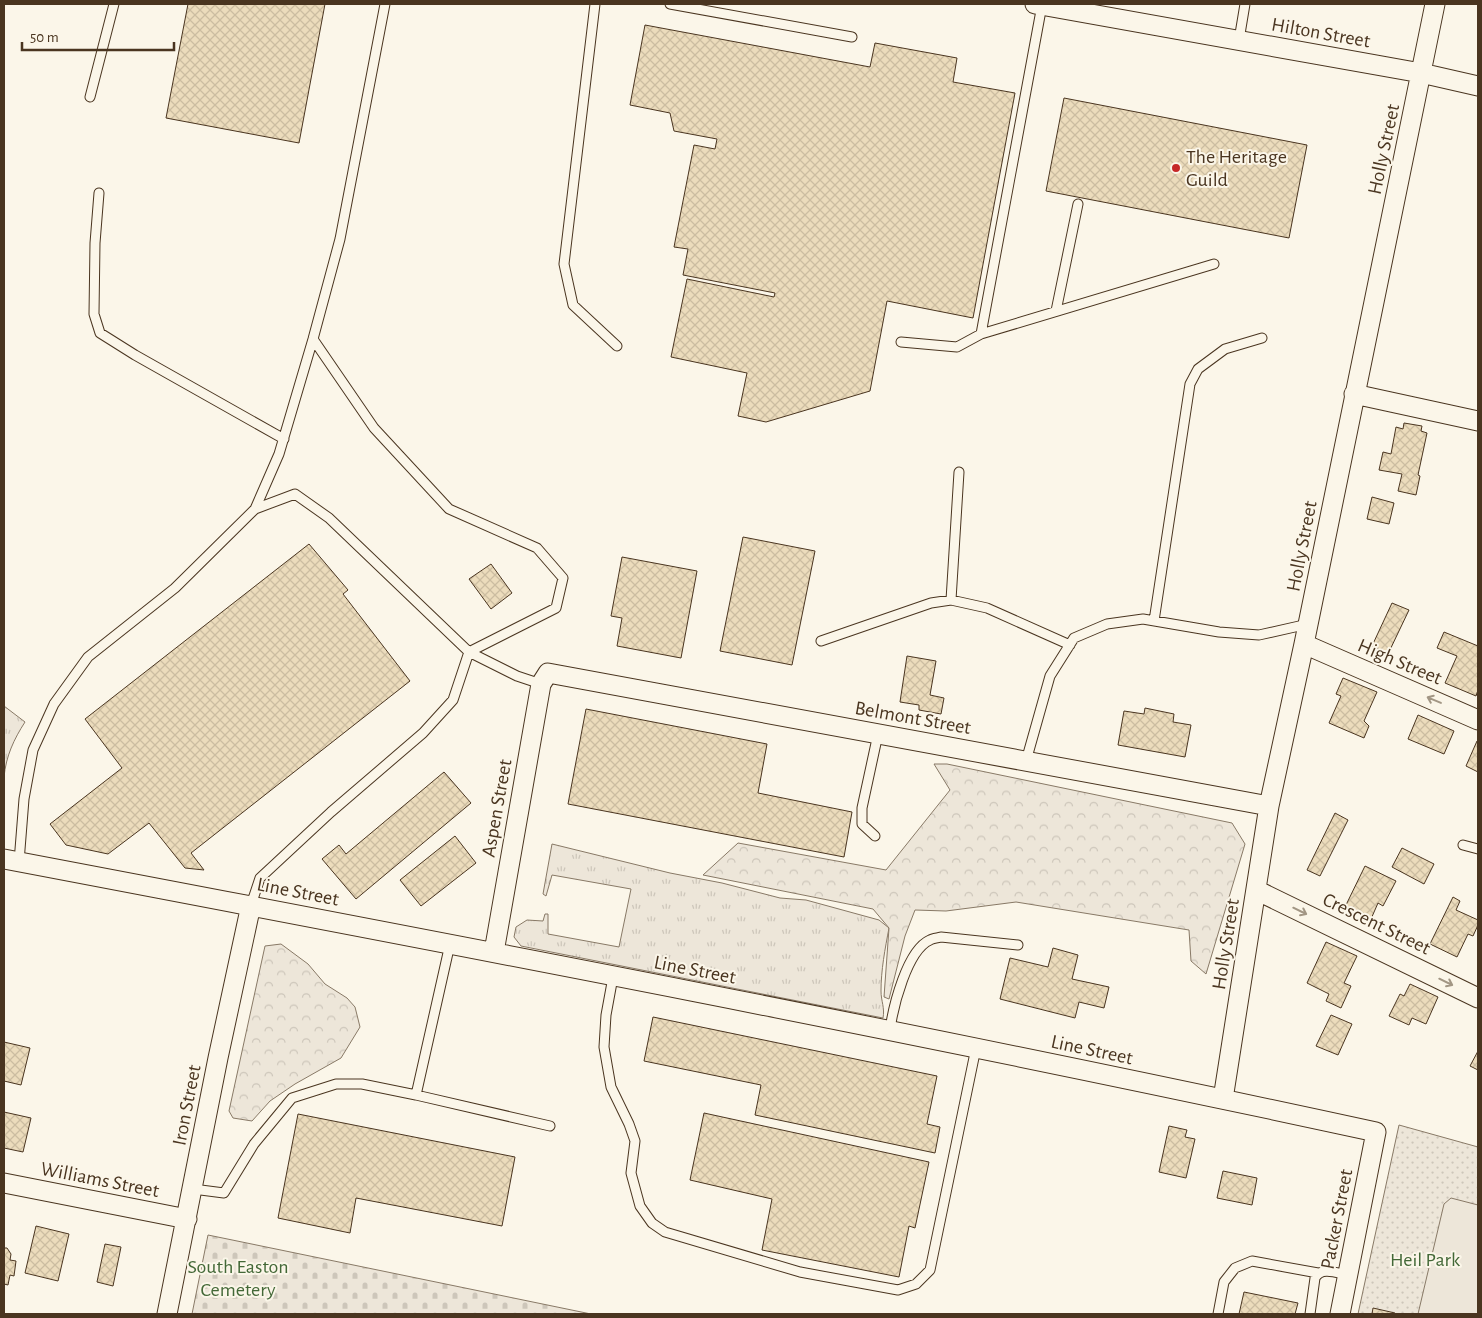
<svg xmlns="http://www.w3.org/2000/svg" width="1482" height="1318" viewBox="0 0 1482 1318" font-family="'Alegreya Sans',sans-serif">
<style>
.grass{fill:url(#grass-tufts);stroke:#887966}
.forest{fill:url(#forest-crowns);stroke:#887966}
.cemetery{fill:url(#cemetery-stones);stroke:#887966}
.park{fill:url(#park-dots);stroke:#887966}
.pitch{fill:#ede6d9;stroke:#887966}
.building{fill:url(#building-cross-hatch);stroke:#4a3520}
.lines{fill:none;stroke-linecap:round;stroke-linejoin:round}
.service-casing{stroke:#4a3520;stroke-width:11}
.minor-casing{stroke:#4a3520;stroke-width:21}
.service{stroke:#fbf6e9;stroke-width:9}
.minor{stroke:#fbf6e9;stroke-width:19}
.oneway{stroke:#a29684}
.poi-dot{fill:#c62828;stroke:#fbf6e9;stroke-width:2}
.labels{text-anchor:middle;stroke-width:4;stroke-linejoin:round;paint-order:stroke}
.street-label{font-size:20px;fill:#4a3520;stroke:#fbf6e9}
.poi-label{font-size:20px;fill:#4a3520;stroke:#fbf6e9;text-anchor:start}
.park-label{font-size:20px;fill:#436837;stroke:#fbf6e9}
</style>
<defs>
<pattern id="grass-tufts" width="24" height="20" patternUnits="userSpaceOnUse" patternTransform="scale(1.25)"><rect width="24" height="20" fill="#ede6d9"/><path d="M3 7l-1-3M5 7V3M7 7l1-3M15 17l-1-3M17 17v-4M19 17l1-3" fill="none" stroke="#cdc6ba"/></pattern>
<pattern id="forest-crowns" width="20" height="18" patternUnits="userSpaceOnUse" patternTransform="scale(1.25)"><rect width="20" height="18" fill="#ede6d9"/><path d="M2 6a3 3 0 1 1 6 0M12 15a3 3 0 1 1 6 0" fill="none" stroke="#cdc6ba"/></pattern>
<pattern id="cemetery-stones" width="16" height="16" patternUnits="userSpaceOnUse" patternTransform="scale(1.25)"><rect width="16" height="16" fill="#ede6d9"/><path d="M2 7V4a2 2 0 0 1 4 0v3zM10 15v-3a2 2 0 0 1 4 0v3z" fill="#cdc6ba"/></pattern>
<pattern id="park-dots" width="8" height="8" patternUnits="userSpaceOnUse" patternTransform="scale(1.25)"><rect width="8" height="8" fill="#ede6d9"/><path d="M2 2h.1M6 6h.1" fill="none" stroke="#cdc6ba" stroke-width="1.8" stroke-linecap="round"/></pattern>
<pattern id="building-cross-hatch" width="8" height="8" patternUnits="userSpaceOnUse" patternTransform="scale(1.25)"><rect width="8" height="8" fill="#ecdcbc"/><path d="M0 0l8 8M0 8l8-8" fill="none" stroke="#ccbda1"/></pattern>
</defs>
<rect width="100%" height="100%" fill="#fbf6e9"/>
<path class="grass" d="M4,706L25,722C14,739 6,756 4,777Z
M552,844L670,873L722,883L780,898L806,900L879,920L889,928C885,949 881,970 881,991C881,1001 885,1008 883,1018L521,946L514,937L516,927L527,920L543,921L545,914H548V934L619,947L631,889L552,875L546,896L543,894Z"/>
<path class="forest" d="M934,764H947L1232,823L1245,844L1206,974L1191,961L1189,930L1016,902L946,911L915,910L905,936L889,999L884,997L889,928L873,909L703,875L738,843L886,870L950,790Z
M281,944L308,964L325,984L347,998L355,1007L360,1027L341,1058L295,1084L270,1101L252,1121L233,1118L229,1111L265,946Z"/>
<path class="cemetery" d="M208,1235L591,1314H192Z"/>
<path class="park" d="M1399,1125L1478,1147V1314H1358Z"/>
<path class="pitch" d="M1451,1198L1478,1205V1314H1418L1444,1204Z"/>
<path class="building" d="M188,4H325L299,143L166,118Z
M645,25L870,67L875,43L957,58L953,82L1015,93L973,318L887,301L870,391L766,422L738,416L747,373L671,357L687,279L774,297L775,293L683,275L688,249L674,247L694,145L715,149L717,139L674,131L670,113L630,105Z
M1064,98L1307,145L1289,238L1046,191Z
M1404,423L1422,426L1421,431L1427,433L1418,475L1420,476L1416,495L1398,491L1402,474L1379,470L1383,452L1391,454L1396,427L1403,429Z
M1372,497L1394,503L1389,524L1367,519Z
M743,537L815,551L792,665L720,651Z
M309,544L348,590L343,594L410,681L191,853L204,870L185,868L149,823L108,854L66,845L50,824L122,768L85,719Z
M622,557L697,571L681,658L617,646L622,618L611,616Z
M491,564L512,593L491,609L469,579Z
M1392,603L1409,610L1388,654L1372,646Z
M1444,632L1478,646V690L1476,696L1445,683L1457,656L1437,648Z
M907,656L936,661L930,695L944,698L941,714L919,710V705L900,702Z
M1343,678L1377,692L1364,721L1369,726L1364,738L1329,723L1341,696L1336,694Z
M1145,708L1174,714L1173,722L1191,725L1185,757L1118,745L1124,711L1144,714Z
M586,709L767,744L758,793L852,812L844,857L568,804Z
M1418,715L1454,731L1444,754L1408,739Z
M1477,741H1478V772L1466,766Z
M444,772L471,803L356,899L322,859L339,845L346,854Z
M1335,813L1348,820L1320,876L1307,870Z
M455,836L476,863L421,906L400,880Z
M1402,848L1434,864L1424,884L1392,867Z
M1365,866L1396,881L1383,906L1378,903L1371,919L1345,907Z
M1453,897L1460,901L1456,910L1478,920V925L1473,936L1468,934L1457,957L1430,944Z
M1326,942L1357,956L1344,983L1351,986L1341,1008L1326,1001L1329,994L1307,983Z
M1053,948L1078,955L1072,979L1109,987L1104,1008L1079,1002L1075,1018L1000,999L1010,958L1048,967Z
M1410,984L1438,997L1426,1024L1412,1018L1409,1025L1389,1016L1400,994L1404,996Z
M1331,1015L1352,1024L1338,1055L1316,1046Z
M653,1017L937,1076L927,1124L940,1127L935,1153L755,1115L761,1085L644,1061Z
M4,1042L30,1048L21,1085L4,1081Z
M1478,1051V1070L1470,1066Z
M4,1112L31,1118L23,1152L4,1148Z
M704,1113L929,1162L915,1228L909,1226L899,1277L762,1250L772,1199L690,1180Z
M298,1114L515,1157L502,1226L356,1198L350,1233L278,1218Z
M1169,1126L1187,1130L1185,1137L1195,1139L1186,1178L1159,1172Z
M1223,1171L1257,1178L1252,1205L1217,1198Z
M36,1226L69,1234L58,1281L25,1273Z
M105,1244L121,1247L113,1286L97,1282Z
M4,1248H7L11,1254L10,1260L16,1261L14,1276L10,1275L8,1285L4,1284Z
M1244,1292L1298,1303L1295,1314H1239Z
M1373,1308L1395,1313V1314H1372Z"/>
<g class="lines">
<defs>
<path id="service" d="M595,4L564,264L573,305L617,346
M670,4L852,37
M1042,5L981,334L1214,264
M1239,40L1245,4
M90,97L114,4
M99,193L95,243L94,314L100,333L135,355L284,439
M1056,311L1078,204
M901,342L957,347L981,334
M255,509L279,454L313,339L340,239L385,4
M951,600L959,472
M1154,621L1190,384L1198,369L1225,349L1262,338
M821,641L931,603L951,600L987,608L1070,645
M1026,761L1050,676L1074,638L1107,624L1143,619L1219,632L1259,635L1308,624
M875,836L862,824V808L878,734
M1463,845L1478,849
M19,862L24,799L33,750L54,704L88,657L175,588L255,509L295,494L329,518L469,652L517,676L541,684
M251,905L260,878L331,812L423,733L453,700L469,652L556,608L563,578L537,548L449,509L374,428L313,339
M613,977L606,1015L604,1047L611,1087L629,1124L635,1141L631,1173L640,1206L652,1223L665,1232L800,1272L898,1290L916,1284L930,1270L976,1048
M890,1030C893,1007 907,950 930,940C933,938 938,938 941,937L1018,945
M416,1095L550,1126
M193,1189L224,1193L254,1144L292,1098L336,1084H362L416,1095L450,944
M1218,1314L1224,1282L1235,1268L1252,1261L1318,1273
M1310,1314L1315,1278C1321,1266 1337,1273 1348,1275"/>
<path id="minor" d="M1035,4L1421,73L1478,86
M1354,394L1478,421
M1304,644L1478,720
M4,859C462,946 920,1033 1376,1132L1340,1314
M1256,890L1478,998
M494,952L541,684L548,673L1269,806
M1223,1099L1269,806L1304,644L1435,4
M4,1183L187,1219
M167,1314L218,1058L251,905"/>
</defs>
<use href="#service" class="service-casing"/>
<use href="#minor" class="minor-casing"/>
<use href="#service" class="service"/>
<use href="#minor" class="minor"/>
</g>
<defs><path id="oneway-shaft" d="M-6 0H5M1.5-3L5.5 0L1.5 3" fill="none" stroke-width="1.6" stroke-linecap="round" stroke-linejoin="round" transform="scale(1.25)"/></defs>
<g class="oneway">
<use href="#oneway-shaft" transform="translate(1434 700) rotate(-157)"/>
<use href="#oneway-shaft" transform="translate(1300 911) rotate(26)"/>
<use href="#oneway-shaft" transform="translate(1446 982) rotate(26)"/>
</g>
<circle class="poi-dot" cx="1176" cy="168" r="5"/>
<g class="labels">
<g class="street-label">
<text transform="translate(1321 32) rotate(10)" y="7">Hilton Street</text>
<text transform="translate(1383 149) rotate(-78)" y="7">Holly Street</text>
<text transform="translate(1301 546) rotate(-79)" y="7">Holly Street</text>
<text transform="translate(1400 661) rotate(23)" y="7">High Street</text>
<text transform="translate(913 717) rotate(10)" y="7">Belmont Street</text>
<text transform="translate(496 808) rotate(-80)" y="7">Aspen Street</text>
<text transform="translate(298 891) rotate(11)" y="7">Line Street</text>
<text transform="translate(1377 923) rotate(26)" y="7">Crescent Street</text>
<text transform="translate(1225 944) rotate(-81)" y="7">Holly Street</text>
<text transform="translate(695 969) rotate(11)" y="7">Line Street</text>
<text transform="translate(1092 1049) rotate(12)" y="7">Line Street</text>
<text transform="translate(186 1105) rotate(-79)" y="7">Iron Street</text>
<text transform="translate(100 1179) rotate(11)" y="7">Williams Street</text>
<text transform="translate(1336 1219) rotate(-79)" y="7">Packer Street</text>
</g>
<g class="poi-label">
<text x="1186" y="163">The Heritage<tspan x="1186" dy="23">Guild</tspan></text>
</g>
<g class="park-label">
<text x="1425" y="1266">Heil Park</text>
<text x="238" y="1273">South Easton<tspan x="238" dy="23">Cemetery</tspan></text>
</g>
</g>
<rect width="1482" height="1318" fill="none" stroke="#4a3520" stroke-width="10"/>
<path d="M22 42v8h152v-8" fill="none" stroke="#4a3520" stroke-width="2.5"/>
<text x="30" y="42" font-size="15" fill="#4a3520" stroke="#fbf6e9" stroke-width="4" paint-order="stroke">50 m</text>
</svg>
